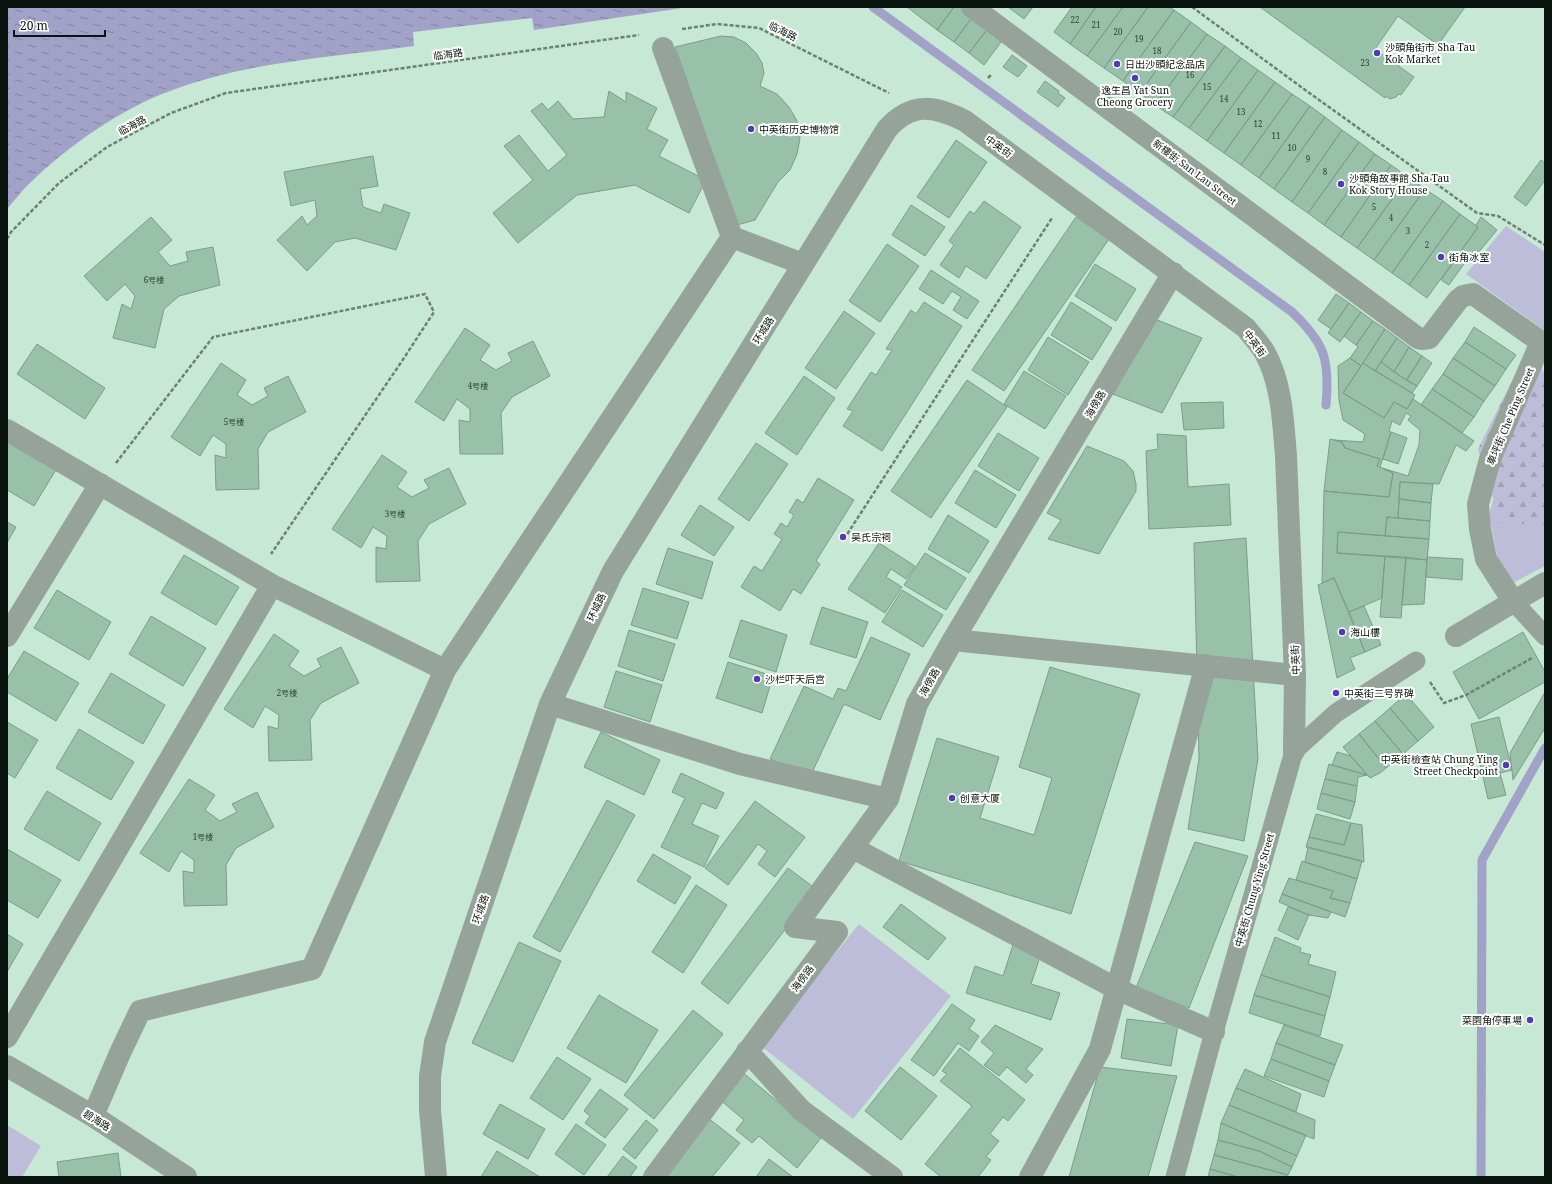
<svg xmlns="http://www.w3.org/2000/svg" width="1552" height="1184" viewBox="0 0 1552 1184" font-family="'Noto Serif','Noto Sans SC',serif">
<style>
.green{fill:#bdbdd9}
.forest{fill:url(#forest-firs)}
.water{fill:url(#water-ripples)}
.lines{fill:none;stroke-linecap:round;stroke-linejoin:round}
.stream{stroke:#a2a2c8;stroke-width:9}
.building{fill:#99c1a9;stroke:#7d9c8a}
.path{stroke:#6b8275;stroke-width:2.5;stroke-dasharray:4 2;stroke-linecap:butt}
.pedestrian{stroke:#96a39b;stroke-width:19}
.minor{stroke:#96a39b;stroke-width:22}
.poi-dot{fill:#513cb4;stroke:#fff;stroke-width:1.5}
.labels{text-anchor:middle;stroke-width:4;stroke-linejoin:round;paint-order:stroke}
.number-label{font-size:8px;fill:#2c3f34}
.street-label{font-size:10px;fill:#08140d;stroke:#fff}
.poi-label{font-size:10px;fill:#08140d;stroke:#fff;text-anchor:start}
</style>
<defs>
<pattern id="forest-firs" width="22" height="20" patternUnits="userSpaceOnUse"><rect width="22" height="20" fill="#bdbdd9"/><path d="M5 1l3.5 6h-7zM16 11l3.5 6h-7z" fill="#a1a2b9"/></pattern>
<pattern id="water-ripples" width="26" height="14" patternUnits="userSpaceOnUse"><rect width="26" height="14" fill="#a2a2c8"/><path d="M2 4q2-2 4 0t4 0M15 11q2-2 4 0t4 0" fill="none" stroke="#8283a1"/></pattern>
</defs>
<rect width="100%" height="100%" fill="#c7e8d4"/>
<path class="green" d="M1506,226L1545,252V331L1466,274Z
M1545,369V566L1511,584L1497,555L1489,515L1510,439Z
M859,924L951,996L853,1119L761,1046Z
M7,1125L41,1146L22,1177H7Z"/>
<path class="forest" d="M1542,368L1545,380V525L1501,523L1478,449L1513,379Z"/>
<path class="water" d="M7,7H689L534,30L532,18L413,32L414,46C334,57 245,62 170,91C121,109 68,146 31,182C22,190 15,200 7,209Z"/>
<g class="lines">
<path class="stream" d="M873,7L1292,312C1325,343 1330,360 1326,405
M1481,1177L1482,860L1545,748"/>
</g>
<path class="building" d="M907,7H954L937,30Z
M954,7H962L973,16L954,42L937,30Z
M1008,7H1033L1024,19Z
M1072,7H1096L1070,44L1054,32Z
M1096,7H1123L1087,56L1070,44Z
M1123,7H1148L1104,68L1087,56Z
M1148,7H1169L1174,10L1123,81L1104,68Z
M1260,7H1465L1438,45L1398,16L1375,49L1414,77L1401,95L1399,94L1396,97L1390,99L1386,96L1385,98Z
M1174,10L1191,22L1140,93L1123,81Z
M973,16L989,27L969,53L954,42Z
M1191,22L1207,34L1155,105L1140,93Z
M989,27L1004,38L984,65L969,53Z
M1207,34L1225,46L1173,117L1155,105Z
M721,36L734,37L746,43L756,53L762,63L764,73L760,86L777,94L789,107L797,121L800,138L797,154L790,170L778,182L755,220L737,225L675,47Z
M1225,46L1241,58L1189,128L1173,117Z
M1012,55L1027,66L1018,77L1003,67Z
M1241,58L1258,70L1207,141L1189,128Z
M1258,70L1275,82L1224,153L1207,141Z
M1045,81L1059,91L1058,93L1065,98L1058,107L1037,92Z
M1275,82L1292,94L1241,165L1224,153Z
M609,91L626,102V92L657,108L647,129L668,140L659,156L706,180L689,213L635,185L577,195L518,243L493,213L533,180L504,146L519,135L548,171L567,155L531,111L542,103L548,110L558,101L573,119L604,117Z
M1292,94L1310,106L1259,178L1241,165Z
M1310,106L1325,117L1274,189L1259,178Z
M1325,117L1342,130L1292,202L1274,189Z
M1342,130L1359,142L1308,213L1292,202Z
M956,140L987,162L949,218L917,197Z
M1359,142L1375,154L1324,225L1308,213Z
M1375,154L1391,165L1341,237L1324,225Z
M373,156L378,186L360,189L363,207L381,213L384,204L410,213L396,250L355,238L335,242L307,271L277,240L302,216L307,225L317,216L315,200L291,206L284,172Z
M1541,160L1545,163V180L1526,206L1514,197Z
M1391,165L1408,177L1357,248L1341,237Z
M1408,177L1425,189L1374,260L1357,248Z
M1425,189L1443,201L1392,273L1374,260Z
M984,201L1021,227L986,279L966,266L959,278L940,265L954,245L949,241L970,211L974,214Z
M1443,201L1460,214L1409,285L1392,273Z
M911,205L945,227L925,256L892,235Z
M1460,214L1478,227L1427,298L1409,285Z
M151,217L172,240L158,252L170,266L188,261L186,252L213,247L220,285L179,296L164,309L155,348L113,338L122,304L131,309L135,296L125,284L107,301L84,276Z
M1076,217L1109,239L1004,391L972,370Z
M1481,217L1497,230L1477,254L1473,251L1449,285L1441,280L1478,227L1476,225Z
M887,244L919,266L880,322L849,301Z
M1095,264L1136,289L1116,321L1075,296Z
M931,270L979,301L967,319L953,310L961,297L952,291L943,304L919,289Z
M1336,294L1349,303L1331,329L1318,320Z
M924,302L962,326L882,451L843,426L853,411L847,409L871,372L876,375L892,350L886,349L911,310L916,314Z
M1071,302L1112,328L1092,360L1051,335Z
M1349,303L1361,312L1340,342L1328,333Z
M844,311L875,333L836,389L805,368Z
M1361,312L1373,321L1356,345L1344,336Z
M1155,319L1202,338L1162,413L1113,394Z
M1373,321L1385,329L1361,366L1350,358L1358,347L1356,345Z
M1474,327L1516,355L1506,369L1465,342Z
M465,328L490,345L480,360L496,370L512,361L508,353L533,341L550,376L512,397L501,413L503,454H460L459,420L470,422V409L457,399L444,421L415,402Z
M1385,329L1397,338L1375,371L1363,363Z
M1048,337L1089,362L1068,395L1028,370Z
M1397,338L1409,347L1394,372L1381,362Z
M1465,342L1506,369L1495,386L1453,358Z
M37,344L105,388L85,419L17,374Z
M1409,347L1422,356L1406,380L1394,372Z
M1422,356L1432,363L1417,386L1407,380Z
M1350,358L1361,366L1343,393L1384,418L1394,402L1407,409L1413,399L1474,441L1466,451L1456,445L1439,484L1400,482L1398,518L1387,517L1385,536L1338,532L1337,553L1385,556L1382,598L1349,612L1334,578L1322,583L1324,491L1389,497L1393,473L1382,468L1408,476L1419,445L1420,430L1408,420L1411,416L1406,413L1400,425L1392,421L1389,431L1391,432L1380,467L1377,466L1380,459L1345,448L1342,442L1334,440L1363,442L1365,434L1343,420L1339,400L1338,366Z
M1453,358L1495,386L1484,401L1443,374Z
M1381,362L1406,380L1417,386L1412,393L1375,371Z
M221,363L246,380L237,395L252,405L268,396L264,388L288,376L306,412L268,432L258,449L259,489L216,490L215,455L226,458V444L213,435L200,456L171,437Z
M1363,363L1415,395L1407,409L1394,402L1384,418L1343,393Z
M1024,371L1066,396L1045,429L1004,404Z
M1443,374L1484,401L1474,417L1432,389Z
M804,376L835,398L797,455L765,433Z
M967,380L1007,407L931,518L891,491Z
M1432,389L1474,417L1462,433L1421,405Z
M1223,402L1224,428L1184,430L1181,403Z
M1391,432L1407,438L1398,464L1383,459Z
M998,433L1039,458L1019,491L978,466Z
M1157,434L1186,436L1188,487L1229,484L1231,525L1149,529L1146,451L1158,449Z
M7,439L57,468L34,506L7,490Z
M1330,439L1342,442L1345,448L1380,459L1377,466L1393,473L1389,497L1324,491Z
M756,443L788,464L749,521L718,499Z
M1087,446L1124,461L1133,471L1136,484V491L1099,554L1048,539L1061,520L1047,513Z
M382,455L407,472L397,487L412,497L429,488L424,480L449,468L466,504L429,524L418,541L420,581L376,582V547L386,549L387,536L373,527L361,548L332,529Z
M975,470L1016,495L996,528L955,503Z
M818,478L854,500L816,561L820,564L801,594L793,589L780,611L741,587L754,566L762,571L782,539L774,534L781,523L787,527L794,515L789,512L797,499L803,503Z
M1400,482L1433,484L1431,503L1399,499Z
M1399,499L1431,503L1430,521L1398,518Z
M700,505L734,527L714,556L681,535Z
M948,515L989,541L969,573L928,549Z
M1387,517L1430,521L1429,539L1385,536Z
M7,522L16,527L7,543Z
M1338,532L1429,539L1427,560L1337,553Z
M1246,538L1258,759L1244,841L1188,829L1199,759L1194,543Z
M879,543L915,566L906,579L891,569L886,577L902,587L885,613L848,589Z
M668,548L713,562L702,599L656,584Z
M925,553L966,578L946,610L904,585Z
M184,555L239,587L216,625L161,593Z
M1385,556L1406,557L1401,618L1380,617Z
M1406,557L1427,560L1424,604L1402,605Z
M1427,557L1463,559L1462,580L1426,577Z
M1334,578L1365,652L1350,658L1355,669L1337,678L1318,585Z
M643,588L689,602L677,639L631,625Z
M57,590L111,622L89,660L34,628Z
M902,590L943,615L923,647L882,622Z
M1364,606L1381,645L1365,652L1349,612Z
M822,607L868,622L856,658L810,644Z
M151,616L206,648L183,686L129,654Z
M741,620L787,635L776,672L729,657Z
M629,630L675,644L663,681L618,666Z
M1523,632L1545,672V682L1479,719L1453,672Z
M274,634L299,651L289,666L304,676L321,667L317,659L341,647L359,683L321,703L310,720L312,760L269,761L268,726L278,729L279,715L265,706L253,728L224,709Z
M871,637L910,654L880,720L844,704L810,777L770,759L804,686L833,699L838,688L846,691Z
M24,651L79,683L56,721L7,692V679Z
M728,662L773,676L762,713L716,698Z
M1050,667L1140,694L1071,914L899,861L937,738L999,757L980,818L1034,835L1052,778L1019,767Z
M616,671L662,685L650,722L604,707Z
M111,673L165,705L143,744L88,712Z
M1545,692V728L1513,780L1510,753Z
M1406,694L1434,727L1418,741L1390,708Z
M1390,708L1418,741L1403,754L1375,721Z
M1499,717L1512,770L1500,773L1506,795L1488,799L1471,724Z
M1375,721L1403,754L1386,768L1359,734Z
M7,722L38,740L15,778L7,773Z
M79,729L134,762L111,800L56,768Z
M601,732L660,760L644,795L584,767Z
M1359,734L1386,768L1380,773L1370,778L1343,747Z
M1337,752L1351,756L1367,775L1332,765Z
M1329,764L1332,765L1367,775L1358,777L1357,786L1325,779Z
M681,773L724,793L716,809L702,803L692,824L719,836L704,867L661,847L685,798L672,792Z
M189,779L215,795L205,810L220,821L237,812L232,804L257,792L274,827L236,848L226,865L227,905L184,906L183,871L194,873V860L181,851L169,872L140,853Z
M1325,779L1357,786L1355,802L1321,793Z
M47,791L101,823L79,861L24,829Z
M1321,793L1355,802L1350,819L1317,809Z
M607,800L635,815L560,952L533,937Z
M755,801L805,837L775,877L758,864L767,851L758,844L728,885L705,868Z
M1316,814L1351,823L1344,845L1309,837Z
M1351,823L1362,825L1364,862L1306,847L1309,837L1344,845Z
M1195,842L1248,856L1189,1008L1136,988Z
M1308,847L1362,861L1357,879L1305,862Z
M7,849L61,880L38,918L7,900Z
M653,854L691,877L675,904L637,881Z
M1302,861L1357,879L1350,903L1330,898L1333,891L1296,880Z
M788,868L816,889L728,1004L701,983Z
M1289,878L1333,891L1330,898L1350,903L1345,917L1282,894Z
M696,885L727,905L683,973L652,952Z
M1282,894L1331,912L1328,918L1309,915L1279,902Z
M901,904L946,938L928,960L883,927Z
M1288,907L1309,915L1298,940L1278,930Z
M7,934L23,944L7,972Z
M1275,937L1301,948L1300,952L1311,955L1308,964L1336,972L1330,997L1261,975Z
M519,942L561,961L513,1062L472,1043Z
M1014,942L1042,951L1031,984L1060,993L1051,1020L966,993L975,966L1003,976Z
M1261,975L1330,997L1325,1016L1254,995Z
M599,995L658,1030L626,1083L567,1048Z
M1254,995L1325,1016L1320,1036L1249,1013Z
M952,1004L975,1020L969,1029L979,1036L969,1051L958,1043L934,1076L911,1060Z
M693,1010L723,1034L654,1119L624,1095Z
M1127,1019L1178,1025L1171,1066L1121,1058Z
M995,1025L1043,1049L1026,1069L1033,1075L1026,1083L1007,1067L999,1076L984,1065L994,1053L981,1042Z
M1284,1025L1343,1045L1335,1065L1276,1043Z
M1276,1043L1335,1065L1329,1081L1271,1059Z
M960,1048L1025,1100L1008,1121L1003,1117L990,1134L999,1141L986,1157L991,1160L978,1177H941L925,1164L972,1106L940,1081L947,1074L942,1071Z
M557,1057L591,1079L563,1120L530,1098Z
M1271,1059L1329,1081L1324,1097L1264,1076Z
M900,1067L937,1096L901,1140L865,1111Z
M1100,1067L1177,1076L1148,1177H1069Z
M1245,1069L1301,1094L1296,1112L1236,1088Z
M741,1071L821,1138L797,1168L759,1136L752,1143L736,1130L744,1120L718,1098Z
M1236,1088L1315,1120L1314,1139L1229,1105Z
M600,1089L628,1109L605,1138L585,1123L590,1116L584,1111Z
M500,1104L545,1129L528,1159L483,1134Z
M1229,1105L1306,1135L1297,1156L1221,1123Z
M708,1118L740,1143L712,1177H659Z
M646,1120L658,1130L635,1159L623,1149Z
M1221,1123L1297,1156L1292,1167L1259,1151L1218,1140Z
M576,1124L606,1145L584,1175L555,1154Z
M1218,1140L1259,1151L1292,1167L1288,1175L1214,1155Z
M497,1151L540,1177H481Z
M118,1153L121,1177H59L57,1162Z
M1214,1155L1288,1175L1287,1177H1238L1210,1169Z
M623,1156L637,1167L630,1177H607Z
M769,1159L793,1177H756Z
M1210,1169L1238,1177H1208Z"/>
<g class="lines">
<path class="path" d="M1192,7L1308,92L1477,213L1498,216L1545,245
M682,29L717,24L759,28L889,93
M988,78L991,75
M7,239L11,232L59,183L107,147L171,113L226,93L639,35
M116,463L213,337L425,294L434,312L402,361L271,554
M844,539L1052,218
M1430,682L1444,703L1466,695L1532,658"/>
<path class="pedestrian" d="M1513,601L1545,636
M1175,1177L1214,1032L1294,751L1336,713L1416,661"/>
<path class="minor" d="M972,7L1418,338L1422,339L1429,338L1458,300L1463,296L1473,294L1541,342L1545,343
M663,48L732,237
M7,430L272,585L445,670
M1513,601L1486,559L1480,529L1478,504L1490,459L1541,342
M7,636L100,484
M1456,636L1545,583
M953,640L1295,675
M550,704L740,764L888,799
M853,848L1117,989L1214,1032
M7,1037L272,585
M747,1051L801,1110L892,1177
M7,1066L93,1116L186,1177
M93,1116L120,1053L140,1011L312,969L445,670L732,237L803,264
M436,1177L430,1110V1076L435,1042L550,704L613,571L887,129C912,101 935,106 965,121L1246,328C1252,336 1260,344 1265,353C1282,384 1283,421 1286,456L1295,675L1294,751
M654,1177L837,932L795,927L888,799L917,704L953,640L1173,273
M1030,1177L1100,1049L1206,665"/>
</g>
<g class="poi-dot">
<circle cx="1377" cy="53" r="4"/>
<circle cx="1117" cy="64" r="4"/>
<circle cx="1135" cy="78" r="4"/>
<circle cx="751" cy="129" r="4"/>
<circle cx="1341" cy="184" r="4"/>
<circle cx="1441" cy="257" r="4"/>
<circle cx="843" cy="537" r="4"/>
<circle cx="1342" cy="632" r="4"/>
<circle cx="757" cy="679" r="4"/>
<circle cx="1336" cy="693" r="4"/>
<circle cx="1506" cy="765" r="4"/>
<circle cx="952" cy="798" r="4"/>
<circle cx="1530" cy="1020" r="4"/>
</g>
<g class="labels">
<g class="number-label">
<text x="1075" y="23">22</text>
<text x="1096" y="28">21</text>
<text x="1118" y="35">20</text>
<text x="1139" y="42">19</text>
<text x="1157" y="54">18</text>
<text x="1365" y="66">23</text>
<text x="1190" y="78">16</text>
<text x="1207" y="90">15</text>
<text x="1224" y="102">14</text>
<text x="1241" y="115">13</text>
<text x="1258" y="127">12</text>
<text x="1276" y="139">11</text>
<text x="1292" y="151">10</text>
<text x="1308" y="162">9</text>
<text x="1325" y="175">8</text>
<text x="1374" y="210">5</text>
<text x="1391" y="221">4</text>
<text x="1408" y="234">3</text>
<text x="1427" y="248">2</text>
<text x="154" y="283">6号楼</text>
<text x="478" y="389">4号楼</text>
<text x="234" y="425">5号楼</text>
<text x="395" y="517">3号楼</text>
<text x="287" y="696">2号楼</text>
<text x="203" y="840">1号楼</text>
</g>
<g class="street-label">
<text transform="translate(783 31) rotate(27)" y="4">临海路</text>
<text transform="translate(448 54) rotate(-8)" y="4">临海路</text>
<text transform="translate(132 125) rotate(-28)" y="4">临海路</text>
<text transform="translate(999 146) rotate(36)" y="4">中英街</text>
<text transform="translate(1195 172) rotate(37)" y="4">新樓街 San Lau Street</text>
<text transform="translate(763 330) rotate(-58)" y="4">环城路</text>
<text transform="translate(1255 343) rotate(54)" y="4">中英街</text>
<text transform="translate(1095 404) rotate(-59)" y="4">海傍路</text>
<text transform="translate(1510 416) rotate(-67)" y="4">車坪街 Che Ping Street</text>
<text transform="translate(596 607) rotate(-65)" y="4">环城路</text>
<text transform="translate(1295 660) rotate(-92)" y="4">中英街</text>
<text transform="translate(929 682) rotate(-61)" y="4">海傍路</text>
<text transform="translate(1254 890) rotate(-74)" y="4">中英街 Chung Ying Street</text>
<text transform="translate(480 909) rotate(-71)" y="4">环城路</text>
<text transform="translate(802 978) rotate(-53)" y="4">海傍路</text>
<text transform="translate(97 1120) rotate(32)" y="4">碧海路</text>
</g>
<g class="poi-label">
<text x="1385" y="51">沙頭角街市 Sha Tau<tspan x="1385" dy="12">Kok Market</tspan></text>
<text x="1125" y="68">日出沙頭紀念品店</text>
<text x="1135" y="94" text-anchor="middle">逸生昌 Yat Sun<tspan x="1135" dy="12">Cheong Grocery</tspan></text>
<text x="759" y="133">中英街历史博物馆</text>
<text x="1349" y="182">沙頭角故事館 Sha Tau<tspan x="1349" dy="12">Kok Story House</tspan></text>
<text x="1449" y="261">街角冰室</text>
<text x="851" y="541">吴氏宗祠</text>
<text x="1350" y="636">海山樓</text>
<text x="765" y="683">沙栏吓天后宫</text>
<text x="1344" y="697">中英街二号界碑</text>
<text x="1498" y="763" text-anchor="end">中英街檢查站 Chung Ying<tspan x="1498" dy="12">Street Checkpoint</tspan></text>
<text x="960" y="802">创意大厦</text>
<text x="1522" y="1024" text-anchor="end">菜園角停車場</text>
</g>
</g>
<rect width="1552" height="1184" fill="none" stroke="#08140d" stroke-width="16"/>
<path d="M14 30v6h91v-6" fill="none" stroke="#08140d" stroke-width="2"/>
<text x="20" y="30" font-size="12" fill="#08140d" stroke="#ffffff" stroke-width="3" paint-order="stroke">20 m</text>
</svg>
